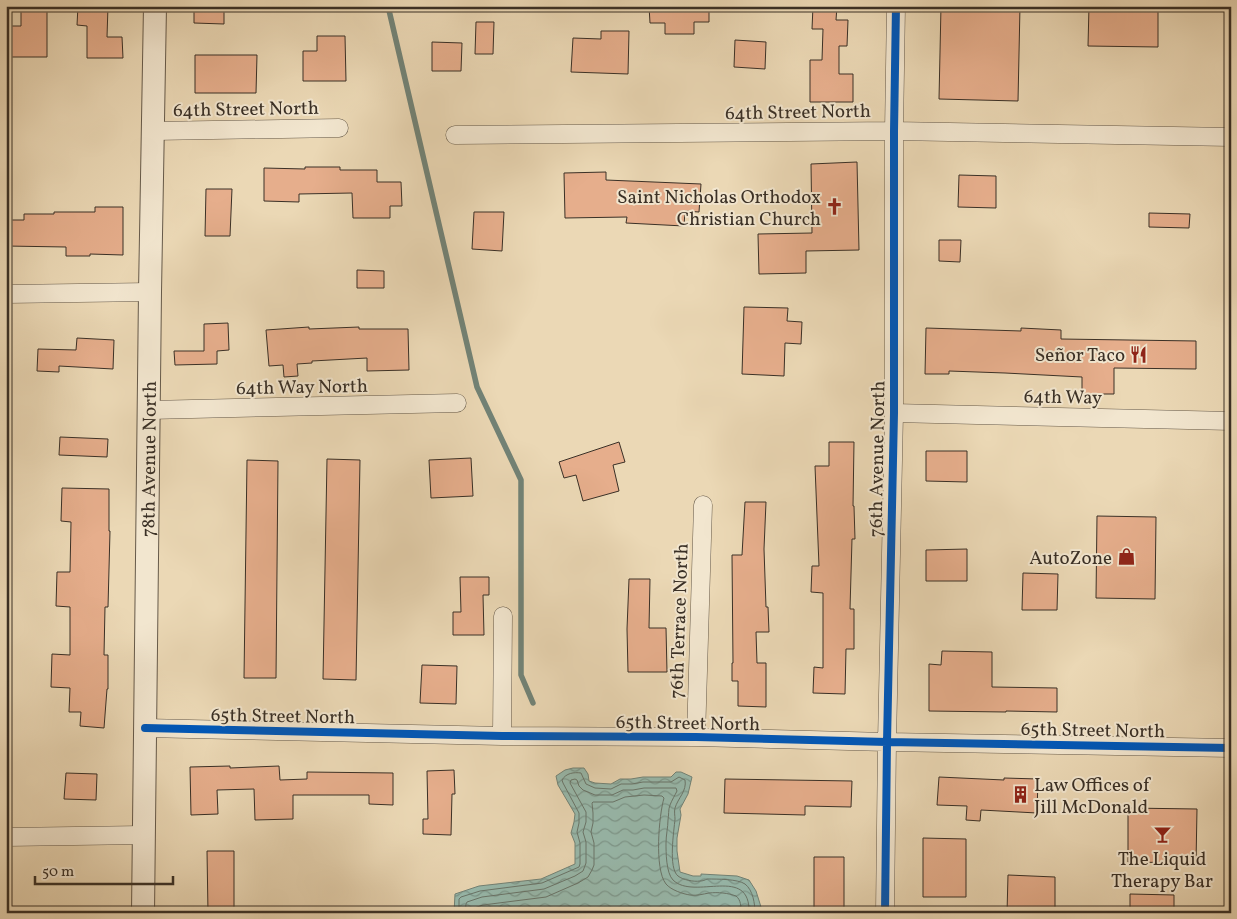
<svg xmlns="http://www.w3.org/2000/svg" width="1237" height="919" viewBox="0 0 1237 919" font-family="Vollkorn,serif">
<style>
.water{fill:url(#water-waves);stroke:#728377}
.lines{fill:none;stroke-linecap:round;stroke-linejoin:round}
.shore{stroke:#69756a;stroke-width:1}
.stream{stroke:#728377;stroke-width:5.5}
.building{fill:#e6ae8c;stroke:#3a3026}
.minor-casing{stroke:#665a4a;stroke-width:19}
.tertiary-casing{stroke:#665a4a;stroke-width:24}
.minor{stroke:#f2e6cf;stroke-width:18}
.tertiary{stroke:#f2e6cf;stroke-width:22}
.cycleway-casing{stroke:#f2e6cf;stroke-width:11}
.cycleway{stroke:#0057b8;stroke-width:8}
.labels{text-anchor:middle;stroke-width:4;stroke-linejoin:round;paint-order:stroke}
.street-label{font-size:19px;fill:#3a3026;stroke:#f2e6cf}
.poi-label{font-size:19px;fill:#3a3026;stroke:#f2e6cf;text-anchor:end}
</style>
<defs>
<pattern id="water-waves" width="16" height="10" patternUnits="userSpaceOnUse" patternTransform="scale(1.25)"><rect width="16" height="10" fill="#98baad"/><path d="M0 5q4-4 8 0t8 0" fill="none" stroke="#7d988d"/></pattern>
</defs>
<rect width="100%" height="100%" fill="#ebd8b5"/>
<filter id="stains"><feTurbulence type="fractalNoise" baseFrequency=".004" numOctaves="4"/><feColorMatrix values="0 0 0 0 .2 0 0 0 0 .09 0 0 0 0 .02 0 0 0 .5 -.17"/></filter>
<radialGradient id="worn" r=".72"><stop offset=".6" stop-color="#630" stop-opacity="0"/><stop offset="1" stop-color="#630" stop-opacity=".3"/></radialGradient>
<path class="water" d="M573,768H584L588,774L589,781L595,783L611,784L620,779H631L643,777H671L676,772H681L692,777L688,794L680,809L681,815L677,838V851L680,872L693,876H701V874L737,876L749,880L756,891L761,907L760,913H454L455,894L479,886L541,879L575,864V843L571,833L574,822L575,814L558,785L556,776L565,770Z"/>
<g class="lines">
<path class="shore" d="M459,913V899L461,897L480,891L542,883L579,867L580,864V843L577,832L579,823V813L563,783L562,780C566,773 574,772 581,773L586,784L595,788L611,789L621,784H632L643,782H671L679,777L685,780C687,791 678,798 675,808C674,812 675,816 675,819C674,831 668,868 678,876C683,880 694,882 700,881C703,881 705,880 707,879C717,879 738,879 745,884C753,890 755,904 755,913
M465,913L466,904L467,902L482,897L544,889L575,876L583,871L586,863V842L583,832L586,822V812L570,783L571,780L575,779L577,780L579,786L583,790L595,795H612L623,790H633L644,788H676L677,791C675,795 672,800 670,805C668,810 669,815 668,820C668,827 666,835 666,843C666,852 666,873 673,880C694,901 751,864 749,913
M473,913L474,908L483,905L546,897L578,883L588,877L592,870L594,865V843L591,832L593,823V813L592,803L593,802H613L625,797L644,795L662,796L664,798C659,815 654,869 666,884C671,890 683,894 690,895C697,896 703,894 709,893C718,892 728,893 736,896C741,900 741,906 741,913"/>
<path class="stream" d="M388,6L477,387L521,480V675L533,703"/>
</g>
<path class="building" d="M78,6H108L107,37H122L123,58H87V26L77,25Z
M194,6H224V24L194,23Z
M649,6H709V22H694V34H665V23H650Z
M813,6H837L836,20H848L847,46H839V74H853V102H810V60H822L823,29H812Z
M941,6H1020L1018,101L939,99Z
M1089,6H1158V47L1088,46Z
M21,10H47V57H8L7,26H21Z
M476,22H494L493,54H475Z
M601,31H629L628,74L571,72L573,38L601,39Z
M317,36H345L346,81H303V51H317Z
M735,40L766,42L765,69L734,67Z
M432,42L462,43L461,71H432Z
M195,55H257L256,93H195Z
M857,162L859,250L806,251V273L759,274L758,234L812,233L811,164Z
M305,167H340V170H377V182H401L402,206H390V218H353L352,193L299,194V202L264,201V168L305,169Z
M606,172V180L701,184L699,212L685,211L684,226L626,223L627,217L565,218L564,173Z
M959,175L996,176V208L958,207Z
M206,189H232L230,236H205Z
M95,207H123V255L90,254V256H66V247L6,246V220H24V214H54V212H95Z
M474,212H504L502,251L472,249Z
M1149,213L1190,214L1189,228L1149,227Z
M939,240H961L960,262L939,261Z
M357,270L384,271V288H357Z
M744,307L788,308L787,321L802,322L801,344L785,343L784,376L742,374Z
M228,323L229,350L217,351V364L175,365L174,351H204V324Z
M309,327V329L359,327V329H408L409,370L367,371V358L312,361V363L297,364L298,376L284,377L283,365L269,366L266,330Z
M926,328L1021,331V328L1061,330V339L1196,341V369L1114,368V394H1082V377L1005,373L949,371V374H925Z
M77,338L114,340L113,369L59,366V372L37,371L38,349L76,350Z
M60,437L108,439L107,457L59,455Z
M619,442L625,462L613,465L619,491L583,501L576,475L564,478L559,462Z
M829,442H854L853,506H854L855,539H852L850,609H854V649H846L845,694L813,693L814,667L823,668V593L811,592L812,566H819L815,466H829Z
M926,451H967V482L926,481Z
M471,458L473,496L431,498L429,460Z
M327,459L360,460L356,680L323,679Z
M247,460L278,461L276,678H244Z
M62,488L109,489V531H110L108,607H105L104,655H108V689H107L104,728L80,726L81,712H69L70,688L51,687L52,654L70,655V607L56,606L57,572H70L71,522L61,521Z
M745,502H766L764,549L766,607H768L769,632H756L757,663H766V707L738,706V681H732V663H733L732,555H742Z
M1097,516L1156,517L1155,599L1096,598Z
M967,549V581H926V550Z
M1023,573L1058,574L1057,610H1022Z
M460,577H489V595H483L484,635H453V612H461Z
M629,579H650L649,628H666L667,672H628L627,629Z
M942,651L992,652V687L1057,688V712L1006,711V712L929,711V664L941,665Z
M422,665L457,666L456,704L420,703Z
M230,766V768L279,766L280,780L307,779V772L393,773V805L369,804V795H293V819L255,820L254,789L217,790L218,814L191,815L190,767Z
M454,770L455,794H452L451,835L423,834V819H428L427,771Z
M66,773L97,774L96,800L64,799Z
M939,777L1004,780V778L1038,779L1037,813L981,810L980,821L966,820L967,806L937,805Z
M725,779L852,781L851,807L805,806V815L724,813Z
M1128,808L1197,809L1196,863L1128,862Z
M923,838L966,839V897H923Z
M207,851H234V913H208Z
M814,857H844V913H814Z
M1008,875L1055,877V913H1007Z
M1130,894L1174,895V913H1130Z"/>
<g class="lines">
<defs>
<path id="minor" d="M154,131L339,128
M455,135L894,131L1231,137
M6,294L150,292
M149,410L457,403
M894,413L1231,421
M145,728L502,736L696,737L887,742L1231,748
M502,736L503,616
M696,737L703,505
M6,837L143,835
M885,913L887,742L894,413V131L896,6"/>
<g id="tertiary">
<path id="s1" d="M143,913L150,292L155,6"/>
</g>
</defs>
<use href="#minor" class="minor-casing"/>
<use href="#tertiary" class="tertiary-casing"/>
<use href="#minor" class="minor"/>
<use href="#tertiary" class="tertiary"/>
<defs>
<path id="cycleway" d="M145,728L502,736L696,737L887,742L1231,748
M885,913L887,742L894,413V131L896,6"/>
</defs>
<use href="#cycleway" class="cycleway-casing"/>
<use href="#cycleway" class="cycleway"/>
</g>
<defs>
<symbol id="church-bare" viewBox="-9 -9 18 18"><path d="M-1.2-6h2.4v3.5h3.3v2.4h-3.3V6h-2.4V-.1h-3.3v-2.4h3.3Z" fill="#8f2418" stroke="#f2e6cf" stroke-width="2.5" paint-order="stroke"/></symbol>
<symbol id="restaurant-bare" viewBox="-9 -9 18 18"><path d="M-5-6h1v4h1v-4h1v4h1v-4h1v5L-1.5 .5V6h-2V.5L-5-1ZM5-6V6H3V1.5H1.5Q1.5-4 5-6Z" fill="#8f2418" stroke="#f2e6cf" stroke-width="2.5" paint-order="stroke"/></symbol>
<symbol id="shop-bare" viewBox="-9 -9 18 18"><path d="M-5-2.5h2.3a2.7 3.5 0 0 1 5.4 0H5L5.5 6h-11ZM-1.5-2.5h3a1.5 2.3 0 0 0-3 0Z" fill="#8f2418" stroke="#f2e6cf" stroke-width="2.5" paint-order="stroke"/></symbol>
<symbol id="building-bare" viewBox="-9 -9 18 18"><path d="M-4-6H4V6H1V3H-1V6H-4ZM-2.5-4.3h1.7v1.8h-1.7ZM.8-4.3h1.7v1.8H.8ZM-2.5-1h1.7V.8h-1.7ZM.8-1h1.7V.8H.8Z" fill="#8f2418" stroke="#f2e6cf" stroke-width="2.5" paint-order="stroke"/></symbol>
<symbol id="bar-bare" viewBox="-9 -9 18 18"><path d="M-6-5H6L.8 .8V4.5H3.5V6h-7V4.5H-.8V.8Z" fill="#8f2418" stroke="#f2e6cf" stroke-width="2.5" paint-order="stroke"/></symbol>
</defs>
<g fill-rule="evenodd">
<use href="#church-bare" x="822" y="194" width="25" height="25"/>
<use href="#restaurant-bare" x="1126" y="342" width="25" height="25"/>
<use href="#shop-bare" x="1114" y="544" width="25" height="25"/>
<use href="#building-bare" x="1008" y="782" width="25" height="25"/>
<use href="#bar-bare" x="1150" y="822" width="25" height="25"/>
</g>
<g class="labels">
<g class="street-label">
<text transform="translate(246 108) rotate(-1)" y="7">64th Street North</text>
<text transform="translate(798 111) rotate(-1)" y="7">64th Street North</text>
<text transform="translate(302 386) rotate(-1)" y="7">64th Way North</text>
<text transform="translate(1063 396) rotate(1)" y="7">64th Way</text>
<text dy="7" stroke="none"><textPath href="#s1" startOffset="454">78th Avenue North</textPath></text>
<text transform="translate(876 459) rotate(-89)" y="7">76th Avenue North</text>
<text transform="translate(678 621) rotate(-88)" y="7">76th Terrace North</text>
<text transform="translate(283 715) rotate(1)" y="7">65th Street North</text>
<text transform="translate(688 722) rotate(1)" y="7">65th Street North</text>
<text transform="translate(1093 729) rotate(1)" y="7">65th Street North</text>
</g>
<g class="poi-label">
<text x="821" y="203">Saint Nicholas Orthodox<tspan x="821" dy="22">Christian Church</tspan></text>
<text x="1125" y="361">Señor Taco</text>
<text x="1112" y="564">AutoZone</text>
<text x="1034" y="791" text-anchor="start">Law Offices of<tspan x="1034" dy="22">Jill McDonald</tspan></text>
<text x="1162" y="865" text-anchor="middle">The Liquid<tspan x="1162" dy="22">Therapy Bar</tspan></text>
</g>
</g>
<rect width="1237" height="919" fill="none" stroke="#ebd8b5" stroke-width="25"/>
<rect x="8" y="8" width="1222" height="904" fill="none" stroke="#3a3026" stroke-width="2.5"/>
<rect x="12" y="12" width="1212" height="894" fill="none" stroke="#3a3026"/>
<path d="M35 876v8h138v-8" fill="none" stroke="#3a3026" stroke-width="2.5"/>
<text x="42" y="876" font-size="15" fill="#3a3026" stroke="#f2e6cf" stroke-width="4" paint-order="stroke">50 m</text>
<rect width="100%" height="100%" filter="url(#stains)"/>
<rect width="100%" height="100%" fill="url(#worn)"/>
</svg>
